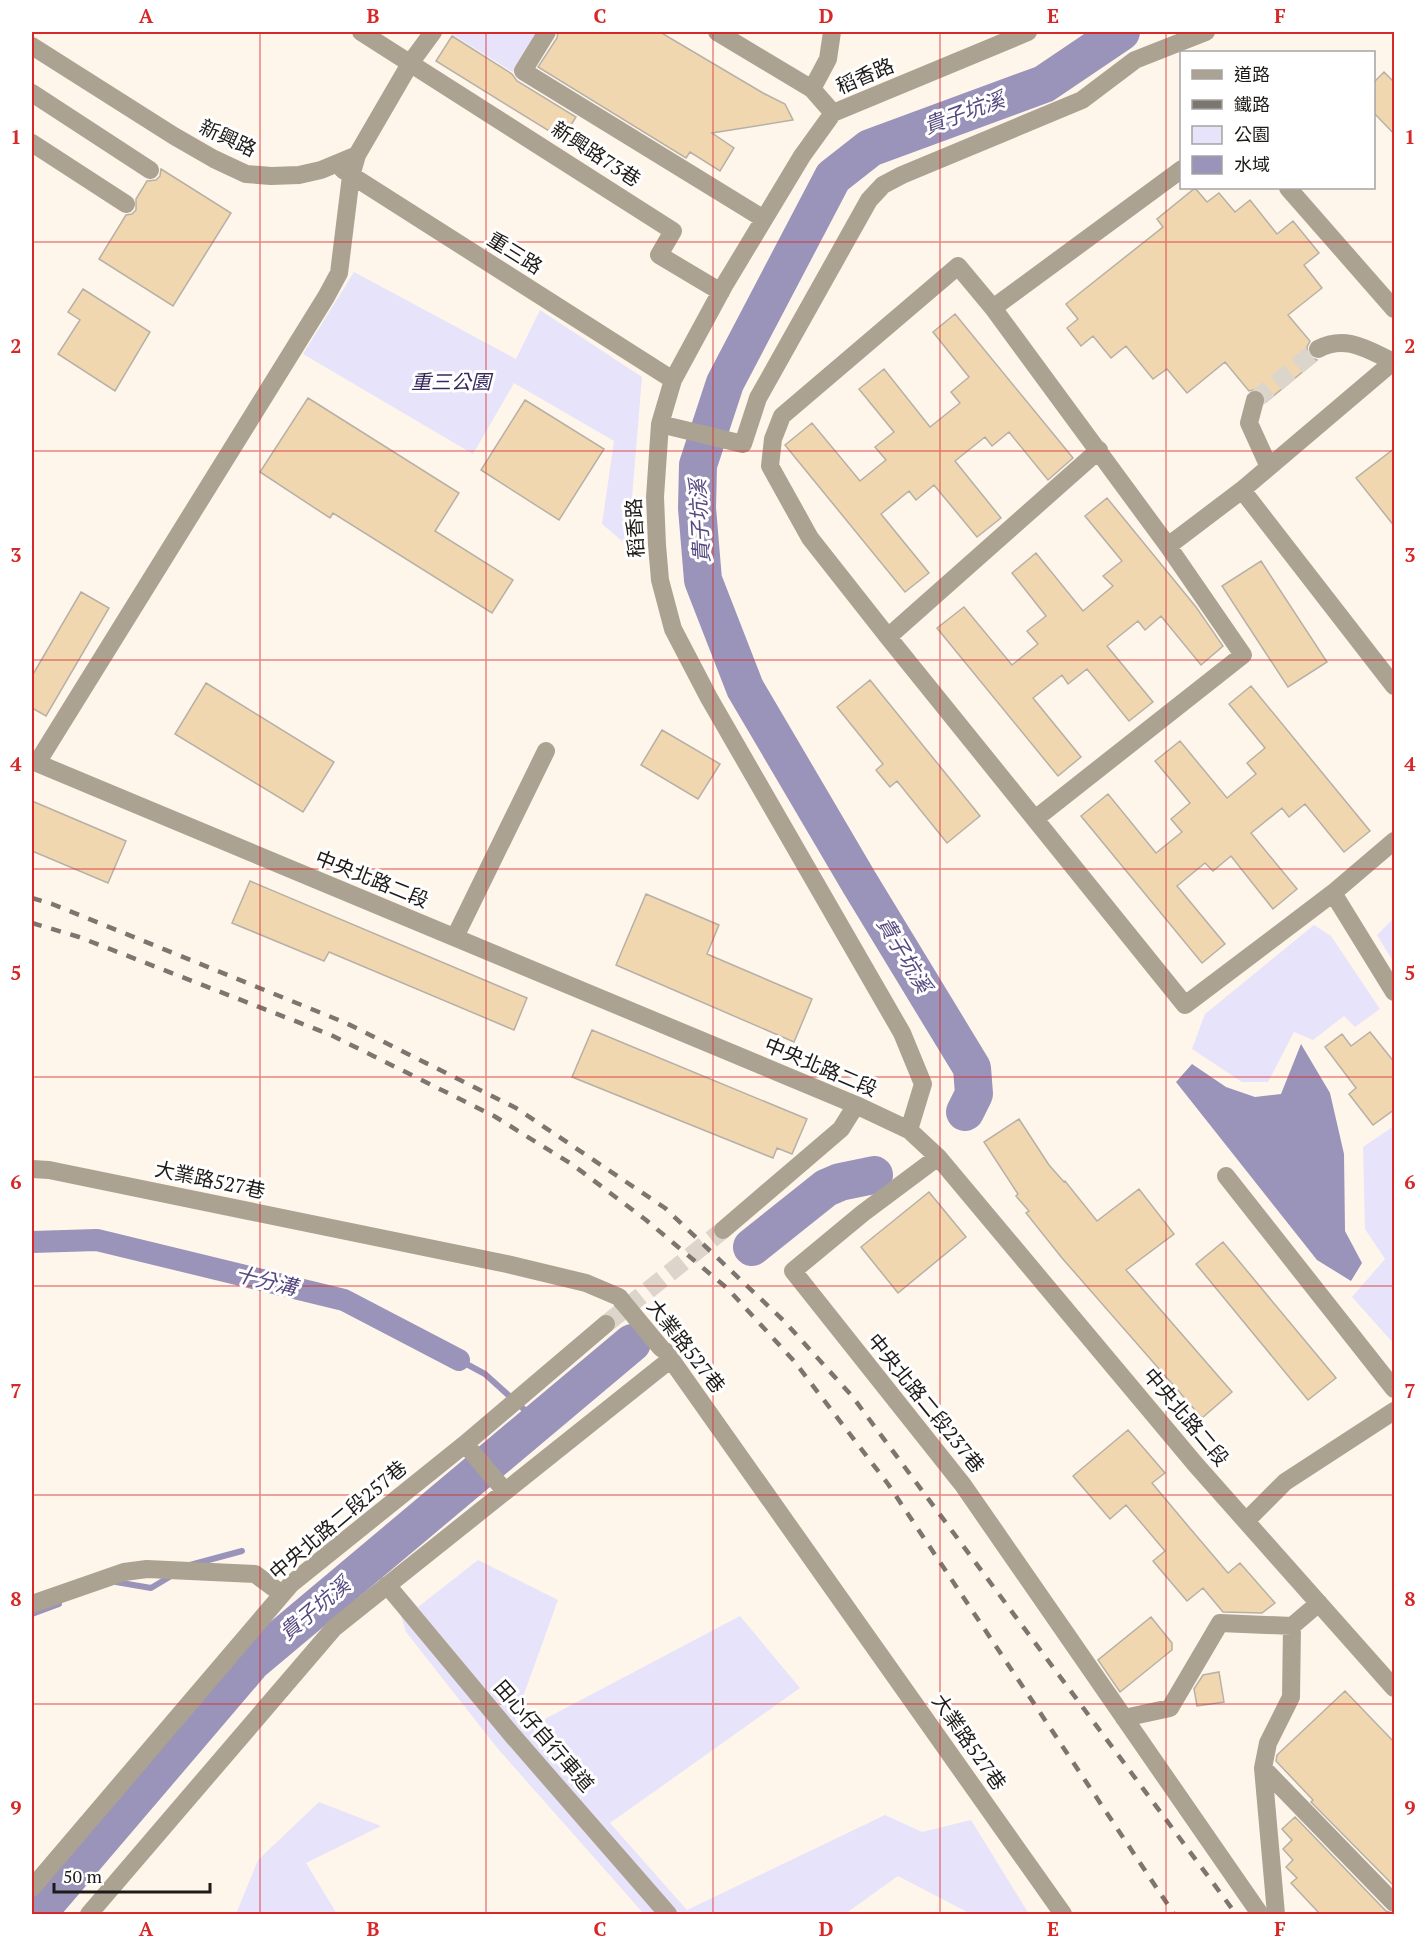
<svg xmlns="http://www.w3.org/2000/svg" width="1426" height="1946" viewBox="0 0 1426 1946" font-family="'PT Serif','Noto Sans TC',serif">
<style>
.green{fill:#e7e3fa}
.water{fill:#9a93ba}
.lines{fill:none;stroke-linecap:round;stroke-linejoin:round}
.stream{stroke:#9a93ba;stroke-width:6}
.canal{stroke:#9a93ba;stroke-width:22}
.river{stroke:#9a93ba;stroke-width:38}
.building{fill:#f1d7b0;stroke:#b7b0a6;stroke-width:1.5}
.minor-tunnel{stroke:#dcd5cb;stroke-width:18;stroke-dasharray:18 9;stroke-linecap:butt}
.minor{stroke:#aca291;stroke-width:18}
.rail{stroke:#7c7670;stroke-width:4.5;stroke-dasharray:10 10;stroke-linecap:butt}
.minor-bridge{stroke:#aca291;stroke-width:18}
.grid{fill:none;stroke:#d62828;stroke-width:1.5;stroke-opacity:0.55}
.labels{text-anchor:middle;stroke-width:6;stroke-linejoin:round;paint-order:stroke}
.street-label{font-size:20px;fill:#1d1a17;stroke:#fff}
.park-label{font-size:20px;font-style:italic;fill:#37295c;stroke:#fff}
.water-label{font-size:21px;font-style:italic;fill:#564980;stroke:#fff}
.neatline{fill:none;stroke:#d62828;stroke-width:2}
.grid-label{font-size:20px;text-anchor:middle;font-weight:bold;fill:#d62828}
</style>
<rect width="100%" height="100%" fill="#fef6eb"/>
<path class="green" d="M451,32H537L513,72L450,33Z
M354,272L516,359L540,310L642,377L628,546L602,524L614,441L514,383L473,454L303,354Z
M1394,918V963L1377,935Z
M1314,925L1331,936L1380,1009L1355,1027L1344,1016L1313,1040L1294,1032L1268,1082H1242L1192,1049L1205,1014Z
M1394,1126V1344L1352,1297L1385,1259L1365,1229L1363,1147Z
M478,1560L558,1600L515,1719L524,1730L740,1616L800,1688L610,1823L687,1910L885,1815L922,1832L971,1820L1029,1914H971L898,1876L845,1914H644L498,1749L406,1632L399,1609L400,1587L418,1607Z
M319,1802L381,1826L306,1863L337,1914H236L258,1860Z"/>
<path class="water" d="M1301,1044L1330,1093L1344,1154L1345,1231L1362,1263L1351,1281L1317,1260L1176,1082L1192,1064L1226,1087L1255,1097L1281,1094Z"/>
<g class="lines">
<path class="stream" d="M717,378L720,376L727,379
M459,1360L485,1374L538,1422
M190,1565L242,1551
M116,1582L151,1588L171,1576
M32,1614L59,1604"/>
<path class="canal" d="M32,1242L97,1240L344,1300L459,1360"/>
<path class="river" d="M965,1112L974,1094L972,1068L859,882L745,688L703,580L697,508L698,465L725,383L833,177L870,148L1044,84L1121,32
M752,1247L826,1188L840,1182L874,1175
M37,1914L252,1662L632,1343"/>
</g>
<path class="building" d="M558,32H660L763,93L785,104L793,120L712,133L734,148L720,171L690,152L686,158L538,67L557,38Z
M452,36L512,74L517,81L576,117L562,139L436,61Z
M1384,72L1395,83V135L1374,113V82Z
M161,169L231,213L173,306L99,259L126,215L132,214L136,210V199L147,181L156,180L160,176Z
M1195,188L1207,202L1219,193L1235,212L1250,200L1277,234L1293,221L1319,253L1304,265L1322,288L1288,315L1310,341L1307,347L1308,354L1312,358L1317,360L1266,402L1263,392L1257,389L1249,391L1225,362L1187,393L1167,369L1153,379L1126,346L1111,358L1093,336L1081,346L1067,328L1078,319L1066,304L1163,227L1157,219Z
M83,289L150,332L115,391L58,354L80,320L68,312Z
M955,314L1073,458L1048,480L1009,432L992,446L985,437L955,461L1001,518L977,537L934,485L916,500L909,491L881,514L929,573L905,592L785,445L812,423L860,481L886,460L875,447L894,432L859,389L884,369L930,427L960,403L951,392L969,377L933,332Z
M308,398L459,493L435,531L513,580L492,613L333,513L330,518L260,472Z
M525,400L604,449L559,520L481,470Z
M1395,448V527L1356,478Z
M1107,498L1196,607L1223,646L1201,665L1161,616L1145,630L1138,621L1107,646L1153,702L1129,721L1087,669L1068,684L1062,675L1033,698L1081,757L1058,776L937,628L964,607L1012,665L1038,644L1027,631L1046,616L1012,573L1036,553L1083,611L1113,586L1103,576L1122,561L1085,516Z
M1261,561L1327,662L1288,687L1222,586Z
M81,592L109,608L46,716L32,708V676Z
M870,680L980,816L947,843L897,781L890,787L876,770L883,764L837,707Z
M206,683L334,762L303,812L175,734Z
M1251,686L1370,831L1344,852L1305,804L1289,817L1282,808L1251,833L1297,889L1273,909L1231,856L1213,871L1205,863L1177,886L1225,944L1202,963L1081,816L1108,794L1156,853L1182,832L1171,819L1190,803L1155,761L1180,741L1227,798L1256,774L1247,763L1265,748L1229,704Z
M662,730L720,764L698,799L641,765Z
M32,801L126,841L108,883L32,851Z
M250,881L527,998L514,1030L329,952L324,961L232,923Z
M646,894L719,925L707,954L812,999L794,1042L616,965Z
M592,1030L807,1119L792,1154L777,1148L773,1158L572,1077Z
M1370,1032L1395,1063V1109L1373,1125L1349,1094L1356,1088L1325,1047L1342,1034L1351,1046Z
M1019,1119L1049,1165L1064,1182L1065,1181L1097,1221L1139,1189L1174,1234L1126,1270L1232,1392L1202,1418L1062,1258L1026,1213L1029,1211L1016,1196L1018,1194L984,1142Z
M929,1192L966,1237L898,1293L861,1247Z
M1223,1242L1336,1378L1308,1400L1196,1264Z
M1128,1430L1165,1473L1152,1483L1188,1526L1228,1573L1240,1563L1275,1603L1262,1613L1223,1612L1203,1588L1187,1601L1153,1561L1165,1551L1126,1505L1110,1519L1073,1476Z
M1151,1617L1172,1643V1650L1120,1692L1098,1660Z
M1219,1672L1224,1702L1197,1706L1194,1689L1203,1675Z
M1345,1691L1395,1743V1887L1311,1802L1313,1800L1276,1761L1277,1755Z
M1295,1817L1386,1911L1395,1914H1320L1291,1883L1297,1878L1286,1867L1293,1860L1283,1849L1292,1840L1282,1829Z"/>
<g class="lines">
<path class="minor-tunnel" d="M1255,400L1318,349
M606,1324L723,1230"/>
<path class="minor" d="M361,32L673,231L659,255L721,292
M547,32L523,71L764,219
M717,32L812,89L833,113
M32,46L174,136L214,159L246,174L271,176L299,175L321,170L357,155L411,62L433,32
M812,89L828,59L832,32
M32,93L150,170
M32,143L126,204
M343,170L673,380
M1288,188L1394,309
M993,308L1182,169
M1318,349C1346,334 1368,350 1394,362
M1394,361L1242,490L1168,546L993,308L958,266L782,416L773,439L770,466L810,538L888,637L1185,1005L1333,893L1394,841
M1255,400L1249,423L1269,467
M660,424L743,444L758,398L869,200L883,185L902,175L1082,100L1135,60L1206,32
M1242,490L1394,686
M888,637L1099,450
M32,761L856,1105L909,1130L938,1157L1196,1465L1394,1688
M37,763L326,297L339,273L351,176L357,155
M1035,819L1243,655L1168,546
M1333,893L1394,992
M455,937L546,751
M909,1130L923,1084L902,1033L709,698L673,629L660,580L657,545L655,497L660,424L673,380L725,284L802,156L833,113L1028,32
M938,1157L863,1213L793,1271L963,1485L1260,1914
M32,1169L49,1170L507,1264L586,1283L619,1297L622,1301
M1226,1176L1394,1389
M723,1230L841,1129L856,1105
M665,1351L1063,1914
M465,1444L505,1491
M1246,1521L1285,1482L1394,1411
M387,1585L512,1735L668,1914
M32,1604L124,1572L147,1569L255,1574L282,1594
M1124,1718L1170,1708L1220,1623L1292,1626
M1263,1768L1394,1903
M32,1888L291,1584L465,1444L606,1324
M89,1914L334,1628L671,1359
M1276,1914L1263,1768L1268,1743L1291,1697L1292,1626L1319,1603"/>
<path class="rail" d="M32,898L52,904L346,1023L516,1108L665,1208L784,1321L852,1396L1236,1914
M32,923L79,937L331,1035L494,1116L573,1165L646,1220L728,1289L794,1361L888,1484L1174,1914"/>
<path class="minor-bridge" d="M622,1301L661,1348"/>
</g>
<path class="grid" d="M260,32V1914M486,32V1914M713,32V1914M940,32V1914M1166,32V1914M32,242H1394M32,451H1394M32,660H1394M32,869H1394M32,1077H1394M32,1286H1394M32,1495H1394M32,1704H1394"/>
<g class="labels">
<g class="street-label">
<text transform="translate(865 76) rotate(-23)" y="7">稻香路</text>
<text transform="translate(228 138) rotate(25)" y="7">新興路</text>
<text transform="translate(596 154) rotate(33)" y="7">新興路73巷</text>
<text transform="translate(515 253) rotate(32)" y="7">重三路</text>
<text transform="translate(635 528) rotate(-93)" y="7">稻香路</text>
<text transform="translate(372 879) rotate(22)" y="7">中央北路二段</text>
<text transform="translate(821 1067) rotate(23)" y="7">中央北路二段</text>
<text transform="translate(210 1180) rotate(12)" y="7">大業路527巷</text>
<text transform="translate(686 1346) rotate(52)" y="7">大業路527巷</text>
<text transform="translate(926 1403) rotate(51)" y="7">中央北路二段237巷</text>
<text transform="translate(1186 1417) rotate(50)" y="7">中央北路二段</text>
<text transform="translate(338 1520) rotate(-40)" y="7">中央北路二段257巷</text>
<text transform="translate(544 1736) rotate(49)" y="7">田心仔自行車道</text>
<text transform="translate(969 1742) rotate(55)" y="7">大業路527巷</text>
</g>
<g class="park-label">
<text x="451" y="389">重三公園</text>
</g>
<g class="water-label">
<text transform="translate(964 113) rotate(-20)" y="7">貴子坑溪</text>
<text transform="translate(700 521) rotate(-93)" y="7">貴子坑溪</text>
<text transform="translate(904 955) rotate(59)" y="7">貴子坑溪</text>
<text transform="translate(266 1281) rotate(14)" y="7">十分溝</text>
<text transform="translate(315 1609) rotate(-40)" y="7">貴子坑溪</text>
</g>
</g>
<rect width="1426" height="1946" fill="none" stroke="#ffffff" stroke-width="66"/>
<rect x="1180" y="51" width="195" height="138" fill="#ffffff" stroke="#a5a3a2" stroke-width="1.5"/>
<rect x="1192" y="70" width="30" height="9" fill="#aca291" stroke="#a5a3a2" stroke-width="1.5"/>
<text x="1234" y="81" font-size="18" fill="#1d1a17">道路</text>
<rect x="1192" y="100" width="30" height="9" fill="#7c7670" stroke="#a5a3a2" stroke-width="1.5"/>
<text x="1234" y="111" font-size="18" fill="#1d1a17">鐵路</text>
<rect x="1192" y="126" width="30" height="18" fill="#e7e3fa" stroke="#a5a3a2" stroke-width="1.5"/>
<text x="1234" y="141" font-size="18" fill="#1d1a17">公園</text>
<rect x="1192" y="156" width="30" height="18" fill="#9a93ba" stroke="#a5a3a2" stroke-width="1.5"/>
<text x="1234" y="171" font-size="18" fill="#1d1a17">水域</text>
<path d="M54 1883v9h156v-9" fill="none" stroke="#1d1a17" stroke-width="3"/>
<text x="63" y="1883" font-size="18" fill="#1d1a17" stroke="#ffffff" stroke-width="4.5" paint-order="stroke">50 m</text>
<rect x="33" y="33" width="1360" height="1880" class="neatline"/>
<g class="grid-label">
<text x="146" y="23">A</text>
<text x="373" y="23">B</text>
<text x="600" y="23">C</text>
<text x="826" y="23">D</text>
<text x="1053" y="23">E</text>
<text x="1280" y="23">F</text>
<text x="16" y="144">1</text>
<text x="1410" y="144">1</text>
<text x="16" y="353">2</text>
<text x="1410" y="353">2</text>
<text x="16" y="562">3</text>
<text x="1410" y="562">3</text>
<text x="16" y="771">4</text>
<text x="1410" y="771">4</text>
<text x="16" y="980">5</text>
<text x="1410" y="980">5</text>
<text x="16" y="1189">6</text>
<text x="1410" y="1189">6</text>
<text x="16" y="1398">7</text>
<text x="1410" y="1398">7</text>
<text x="16" y="1606">8</text>
<text x="1410" y="1606">8</text>
<text x="16" y="1815">9</text>
<text x="1410" y="1815">9</text>
<text x="146" y="1936">A</text>
<text x="373" y="1936">B</text>
<text x="600" y="1936">C</text>
<text x="826" y="1936">D</text>
<text x="1053" y="1936">E</text>
<text x="1280" y="1936">F</text>
</g>
</svg>
